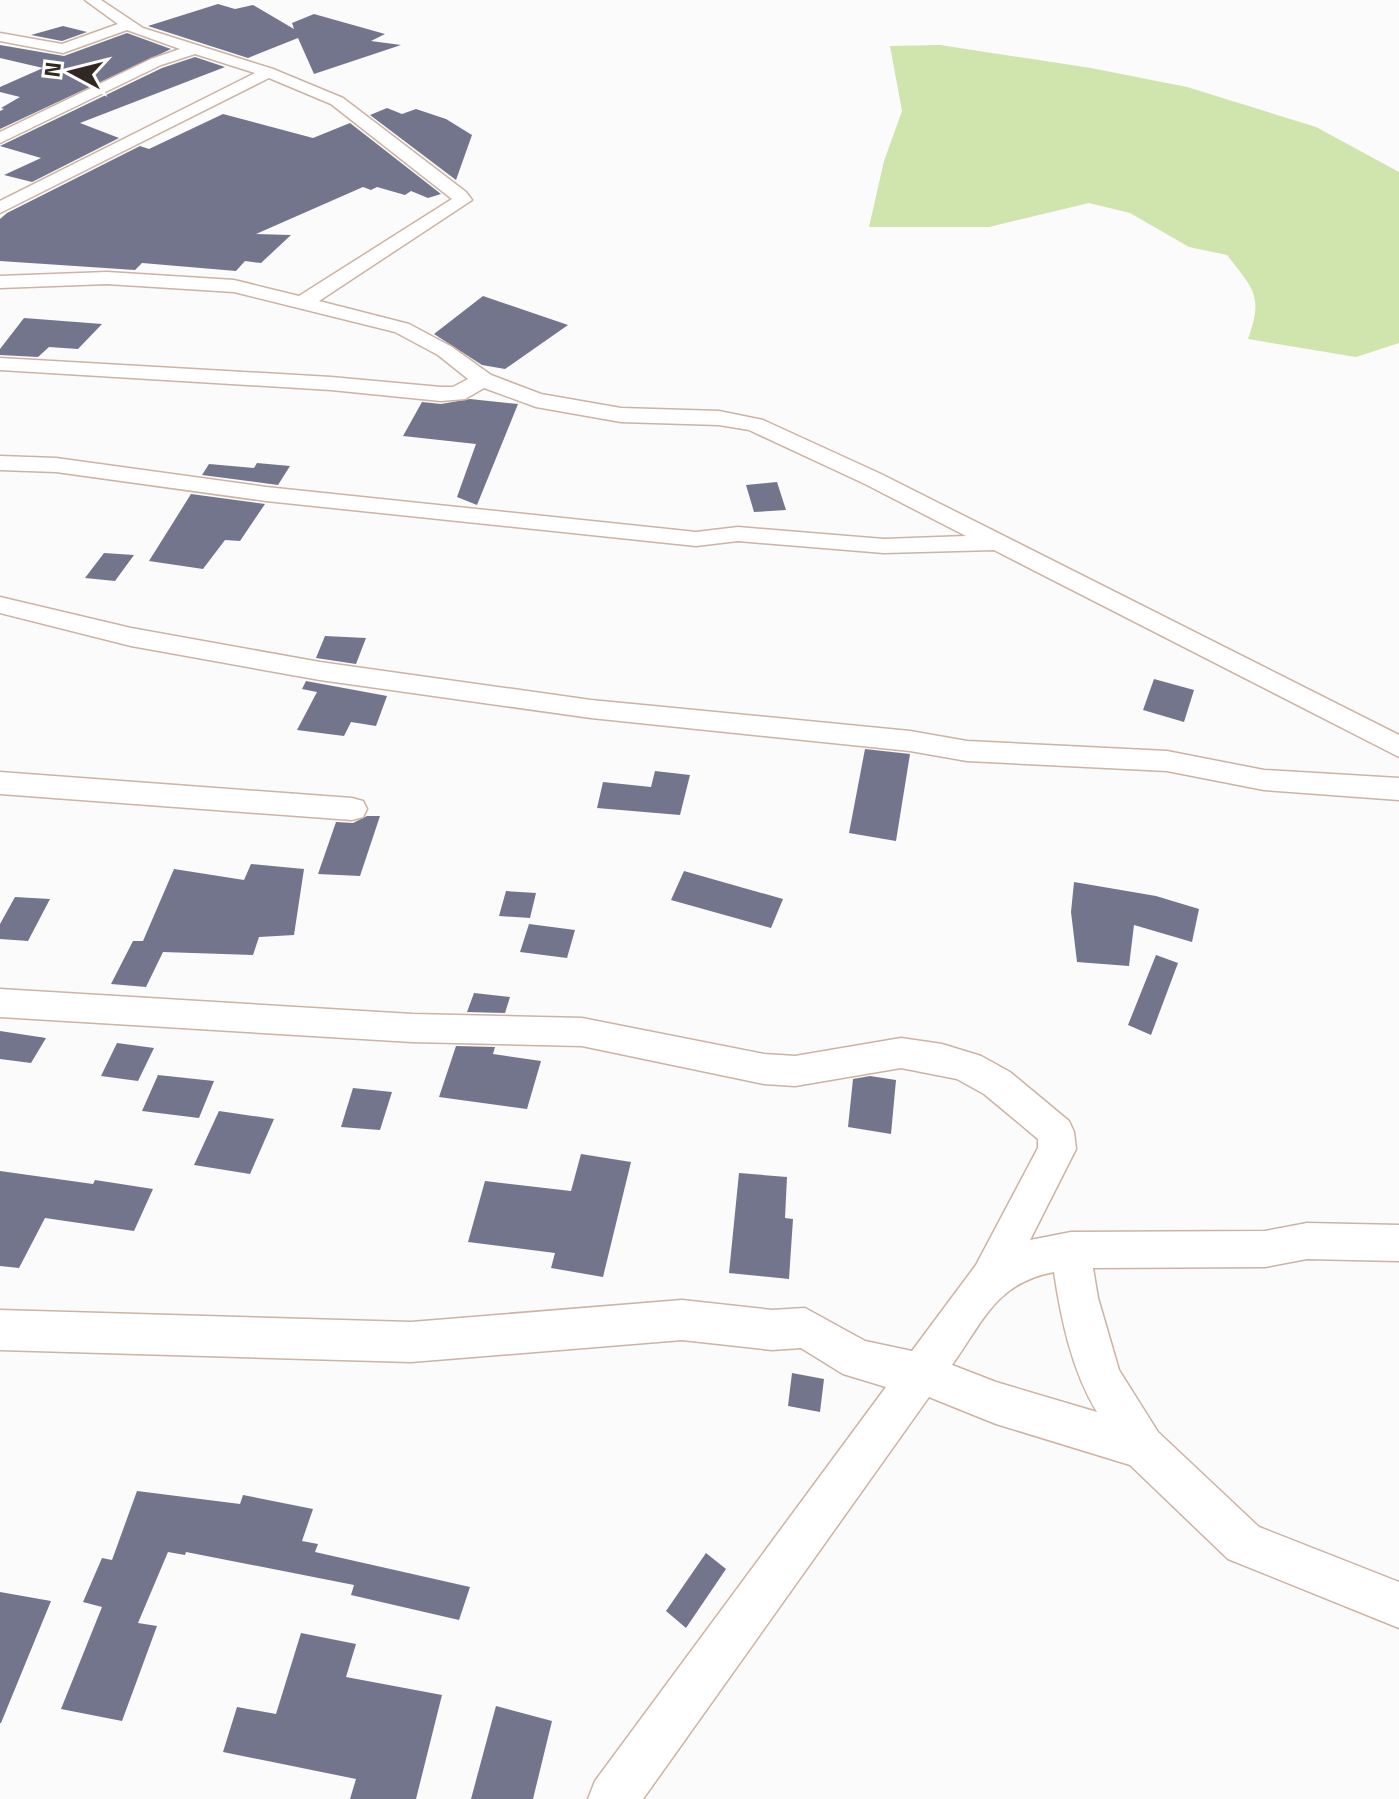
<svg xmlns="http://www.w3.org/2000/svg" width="1399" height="1799" viewBox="0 0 1399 1799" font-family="'Titillium Web',sans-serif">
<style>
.green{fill:#d0e4ae}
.building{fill:#73758d}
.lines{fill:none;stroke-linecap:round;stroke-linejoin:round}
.street-casing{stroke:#ccb3a3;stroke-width:3}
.street{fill:#fff;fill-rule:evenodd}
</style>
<rect width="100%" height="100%" fill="#fbfbfb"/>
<path class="green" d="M940,45L1091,68L1187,87L1316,127L1399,172V343L1356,357L1248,339C1264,295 1253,289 1227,255L1189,247L1130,213L1089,203L989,227H869L884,161L902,111L890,46Z"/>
<path class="building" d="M218,4L235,9L253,5L294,29L292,23L314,14L385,34L371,41L401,45L314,74L298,38L248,58L148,26Z
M63,26L87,32L62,41L31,35Z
M127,33L171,49L0,129V111L4,109L1,108L20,97L0,92V87L43,68L0,58V45L64,56Z
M195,57L225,67L80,123L119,138L32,182L4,175L41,158L0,146L162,68Z
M387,108L402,114L416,109L446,119L472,135L456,180L370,115Z
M223,114L313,138L350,123L441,194L428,198L411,191L405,195L377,187L371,190L363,187L256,234L291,235L261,263L245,261L236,271L142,263L135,270L0,261V219L7,213L140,146L149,149Z
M483,296L568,325L505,369L482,365L434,334Z
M24,318L102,324L78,349L49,347L38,357L0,355V349Z
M470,399L518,404L477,505L457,497L476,444L403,436L422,402L441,404Z
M257,463L290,466L278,485L202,475L209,464L254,468Z
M777,482L786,510L754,512L746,485Z
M191,494L265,504L240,541L225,540L203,569L149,561Z
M104,553L134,555L115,581L85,578Z
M325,636L366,638L356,664L316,658Z
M1154,679L1194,690L1184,722L1143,710Z
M306,681L387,696L376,726L351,722L344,736L297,730L317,692L302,689Z
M865,749L910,754L896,841L849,833Z
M655,771L690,775L680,815L597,808L603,782L651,787Z
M367,816H380L360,876L318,874L336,822L353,823Z
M251,864L304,869L294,935L259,937L253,955L163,952L146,987L111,984L133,941H143L174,869L244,880Z
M684,871L783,899L771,928L671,900Z
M1074,882L1156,896L1199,909L1192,942L1134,925L1129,966L1077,962L1071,912Z
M506,891L536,893L530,918L499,916Z
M15,897L50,899L28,941L0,939V924Z
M529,924L575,930L567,958L520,952Z
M1156,955L1178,963L1151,1035L1128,1025Z
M474,993L510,997L505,1013L467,1012Z
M0,1031L46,1038L31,1063L0,1059Z
M117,1043L154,1048L138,1081L101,1076Z
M456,1046L495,1047L493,1054L541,1061L527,1109L439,1097Z
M158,1075L214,1081L199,1118L142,1111Z
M870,1076L896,1080L891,1134L848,1127L853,1079Z
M353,1088L392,1092L380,1130L341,1127Z
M219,1111L274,1119L250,1174L194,1165Z
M581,1154L631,1162L603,1277L551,1268L555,1253L468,1242L485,1181L571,1191Z
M0,1171L93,1184L95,1180L153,1189L134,1231L45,1218L19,1268L0,1266Z
M739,1173L787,1177L785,1218L793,1219L789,1279L729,1273Z
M792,1373L824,1379L820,1412L788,1406Z
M137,1491L240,1504L243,1495L313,1509L302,1541L318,1544L315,1552L470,1587L459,1620L351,1595L354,1585L186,1552L185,1555L168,1552L138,1623L157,1626L122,1721L61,1709L102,1607L83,1602L102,1558L112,1560Z
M706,1553L726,1569L686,1628L666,1611Z
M0,1592L51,1601L1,1723H0Z
M301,1633L356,1644L346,1677L442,1695L416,1799H350L356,1779L223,1752L237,1707L276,1714Z
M496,1706L552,1721L533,1799H471Z"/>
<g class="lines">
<defs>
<path id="street" d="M85,0H101L143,28L273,69L343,98L466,192L472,200L319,301L409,324L452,347L491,375L541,394L621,408L719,411L763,420L881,474L1399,735V757L994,550L884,553L738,541L696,546L266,501L56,472L0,470V456L56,458L266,487L696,532L738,527L884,539L966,536L865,484L749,430L719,425L621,422L536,407L484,388L465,399L441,401L331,390L0,370V358L331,377L441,387H453L468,379L438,355L395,332L234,292L107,284L0,288V276L107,272L234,280L299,296L452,199L331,104L269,78L0,213V201L255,73L195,54L161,65L0,143V132L151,59L180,49L127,30L63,53L0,41V33L62,44L118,24Z
M0,597L131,628L320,662L591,700L910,731L967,741L1167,751L1264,770L1399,778V800L1264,790L1167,771L967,761L910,751L591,718L320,680L131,646L0,613Z
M0,772L352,798L363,801L367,809L363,817L352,820L0,794Z
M0,989L412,1014L582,1018L764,1054L795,1056L901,1038L942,1044L981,1056L1010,1072L1069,1121L1074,1132L1076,1149L1030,1240L1071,1232L1265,1231L1307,1223L1399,1225V1261L1307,1259L1265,1267L1093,1268L1098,1298L1119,1370L1158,1432L1259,1527L1399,1582V1628L1228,1559L1130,1465L996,1424L929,1397L643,1799H588L595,1781L886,1387L843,1374L801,1348L772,1350L682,1340L411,1362L0,1350V1310L411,1322L682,1300L772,1310L805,1308L865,1341L912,1351L976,1265L1038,1148V1139L984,1094L957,1079L901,1068L795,1086L764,1084L582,1046L412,1042L0,1017ZM1054,1272C1061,1319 1072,1371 1097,1412L996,1382L952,1365C984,1320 996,1283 1054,1272Z"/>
</defs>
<use href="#street" class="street-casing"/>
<use href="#street" class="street"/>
</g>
<g transform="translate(72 72) rotate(277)" stroke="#ffffff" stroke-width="6" paint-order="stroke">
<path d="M0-6L14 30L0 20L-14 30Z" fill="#322822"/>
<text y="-12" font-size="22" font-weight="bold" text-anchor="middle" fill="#322822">N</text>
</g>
</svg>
